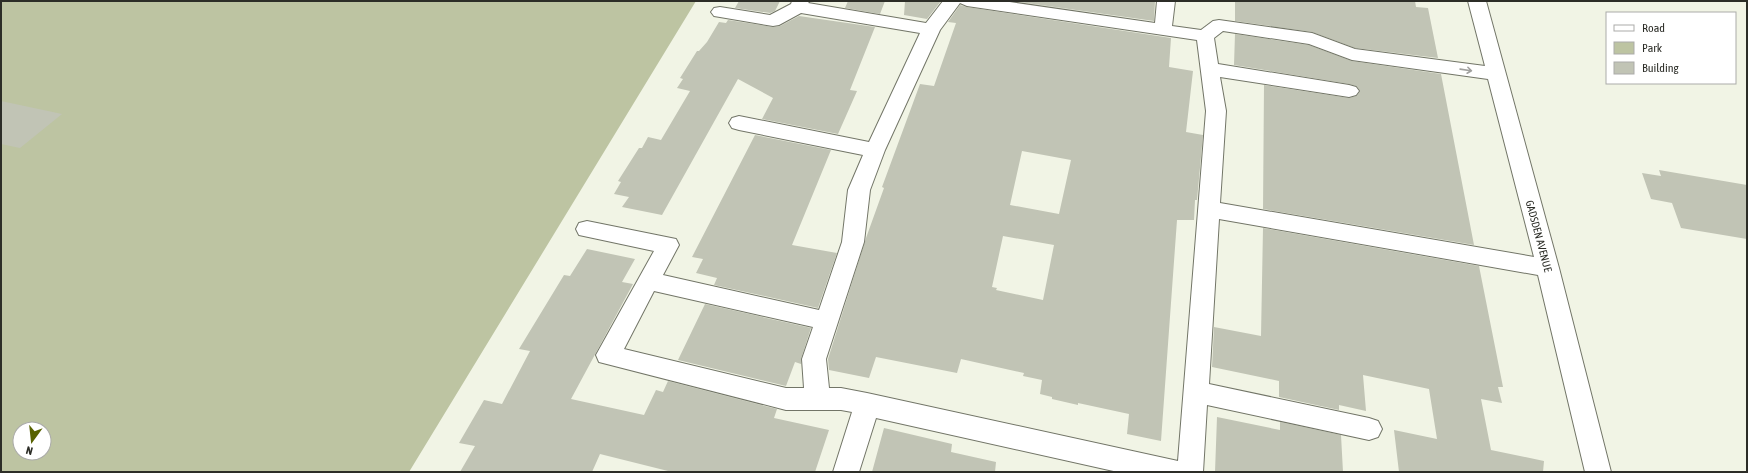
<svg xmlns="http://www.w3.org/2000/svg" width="1748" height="473" viewBox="0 0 1748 473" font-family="'Asap Condensed',sans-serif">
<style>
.green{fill:#bdc4a2;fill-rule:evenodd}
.building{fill:#c1c4b5;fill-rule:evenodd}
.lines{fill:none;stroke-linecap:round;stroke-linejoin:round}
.minor-casing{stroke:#727567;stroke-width:2}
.minor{fill:#fff;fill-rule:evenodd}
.oneway{stroke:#a0a09e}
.labels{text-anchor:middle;stroke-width:3.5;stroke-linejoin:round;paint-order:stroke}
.street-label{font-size:11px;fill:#2c2d27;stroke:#fff}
</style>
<rect width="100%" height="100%" fill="#f1f4e5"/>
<path class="green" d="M1,1H696L409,472H1ZM20,429H44V453H20Z"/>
<path class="building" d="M739,1H780L775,11L770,13L735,8Z
M848,1H885L880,14L845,8Z
M905,1H941L927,19L904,15Z
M1013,1H1155L1154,21Z
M1235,1H1415L1416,7L1428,8L1438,58L1355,48L1312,32L1235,21Z
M960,5L967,7L1171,38L1169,67L1193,71L1186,132L1203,135L1197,200H1195L1194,220H1177L1161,441L1127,434L1129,414L1078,403V405L1052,399V397L1040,394L1042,380L1023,376L1024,373L961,359L957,373L876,357L869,378L829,370L828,359L866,238L884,188L882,187L920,84L934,86L956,23L948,22ZM1022,151L1071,160L1059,214L1010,205ZM1003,236L1054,245L1043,300L996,290L997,288L992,287Z
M799,16L875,27L850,90L857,91L838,134L762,119L773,98L738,79L662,215L622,207L629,197L614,194L621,182L618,181L639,148H642L648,137L661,140L690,91L677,88L683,79L680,78L697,51H699L707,42L719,22L726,23L728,20L773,27L780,26Z
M1235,34L1309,45L1352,61L1441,74L1474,245L1263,209L1264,85L1349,98L1356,96L1360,91L1356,86L1349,84L1234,65Z
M1,101L62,114L20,148L1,144Z
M755,135L831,150L792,245L837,253L818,308L714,285L717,278L696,273L703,259L692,257Z
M1659,170L1747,185V239L1681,228L1672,203L1651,199L1642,173L1661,176Z
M1263,228L1479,266L1503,387H1498L1502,403L1481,399L1491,450L1544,461L1543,472H1399L1394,430L1437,439L1429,389L1363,375L1366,411L1339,405V410L1279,397V381L1212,367L1214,327L1261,336Z
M587,249L635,259L622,282L633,284L571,399L644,415L656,390L663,392L668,381L777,409L774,418L829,430L815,472H672L600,454L592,472H460L475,446L459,443L484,400L502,404L530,351L519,349L564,275L570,276Z
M705,304L811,328L801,359V364L795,362L786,386L678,360Z
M1217,417L1280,430V422L1341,435L1343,472H1215Z
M884,428L952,444L951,452L996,462L995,472H872Z"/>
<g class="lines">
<defs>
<path id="minor" d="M792,1H810L808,3L926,23L943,1H1003L1155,23L1157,1H1175L1172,26L1201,30L1213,21L1219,20L1312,33L1355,49L1485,66L1468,1H1486L1559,268L1611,472H1585L1538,275L1219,219L1209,384L1369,418L1378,421L1382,429L1378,437L1369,440L1207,405L1203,472H1118L876,418L859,472H833L852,412L841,410H786L599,362L596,355L654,251L579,235L576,229L579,223L587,221L676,239L679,245L663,275L819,310L842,242L848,190L863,155L739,130L732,128L729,123L732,118L739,116L869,142L920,33L801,13L779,25L773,26L720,17L714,16L711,12L714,8L720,7L770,15L791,4ZM960,3L967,6L1197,40L1206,111L1178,461L867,393L841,388H829L826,359L864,242L870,190L885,150L940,30ZM1223,31L1309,44L1352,60L1488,79L1534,257L1220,203L1226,111L1220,77L1349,97L1356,95L1359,91L1356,87L1349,85L1218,64L1214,38ZM654,291L813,327L802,359L804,388H786L624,349Z"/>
</defs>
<use href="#minor" class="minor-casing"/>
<use href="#minor" class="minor"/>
</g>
<defs><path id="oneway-shaft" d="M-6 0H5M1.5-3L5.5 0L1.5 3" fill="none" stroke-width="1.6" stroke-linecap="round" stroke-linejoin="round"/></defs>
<use class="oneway" href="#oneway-shaft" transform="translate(1466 70) rotate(8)"/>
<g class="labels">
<g class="street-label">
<text transform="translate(1539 236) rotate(75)" y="4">GADSDEN AVENUE</text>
</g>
</g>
<rect width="1748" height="473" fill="none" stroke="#2c2d27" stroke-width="4"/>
<rect x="1606" y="12" width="130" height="72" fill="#ffffff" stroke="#ababa9"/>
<rect x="1614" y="25" width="20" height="6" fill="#ffffff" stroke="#ababa9"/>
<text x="1642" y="32" font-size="12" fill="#2c2d27">Road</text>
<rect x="1614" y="42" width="20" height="12" fill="#bdc4a2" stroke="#ababa9"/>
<text x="1642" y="52" font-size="12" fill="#2c2d27">Park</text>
<rect x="1614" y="62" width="20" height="12" fill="#c1c4b5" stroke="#ababa9"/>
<text x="1642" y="72" font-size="12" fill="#2c2d27">Building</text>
<g transform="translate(32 441) rotate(195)"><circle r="19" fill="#ffffff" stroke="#ababa9"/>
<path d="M0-3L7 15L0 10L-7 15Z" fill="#586201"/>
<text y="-6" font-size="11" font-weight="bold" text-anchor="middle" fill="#2c2d27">N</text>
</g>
</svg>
